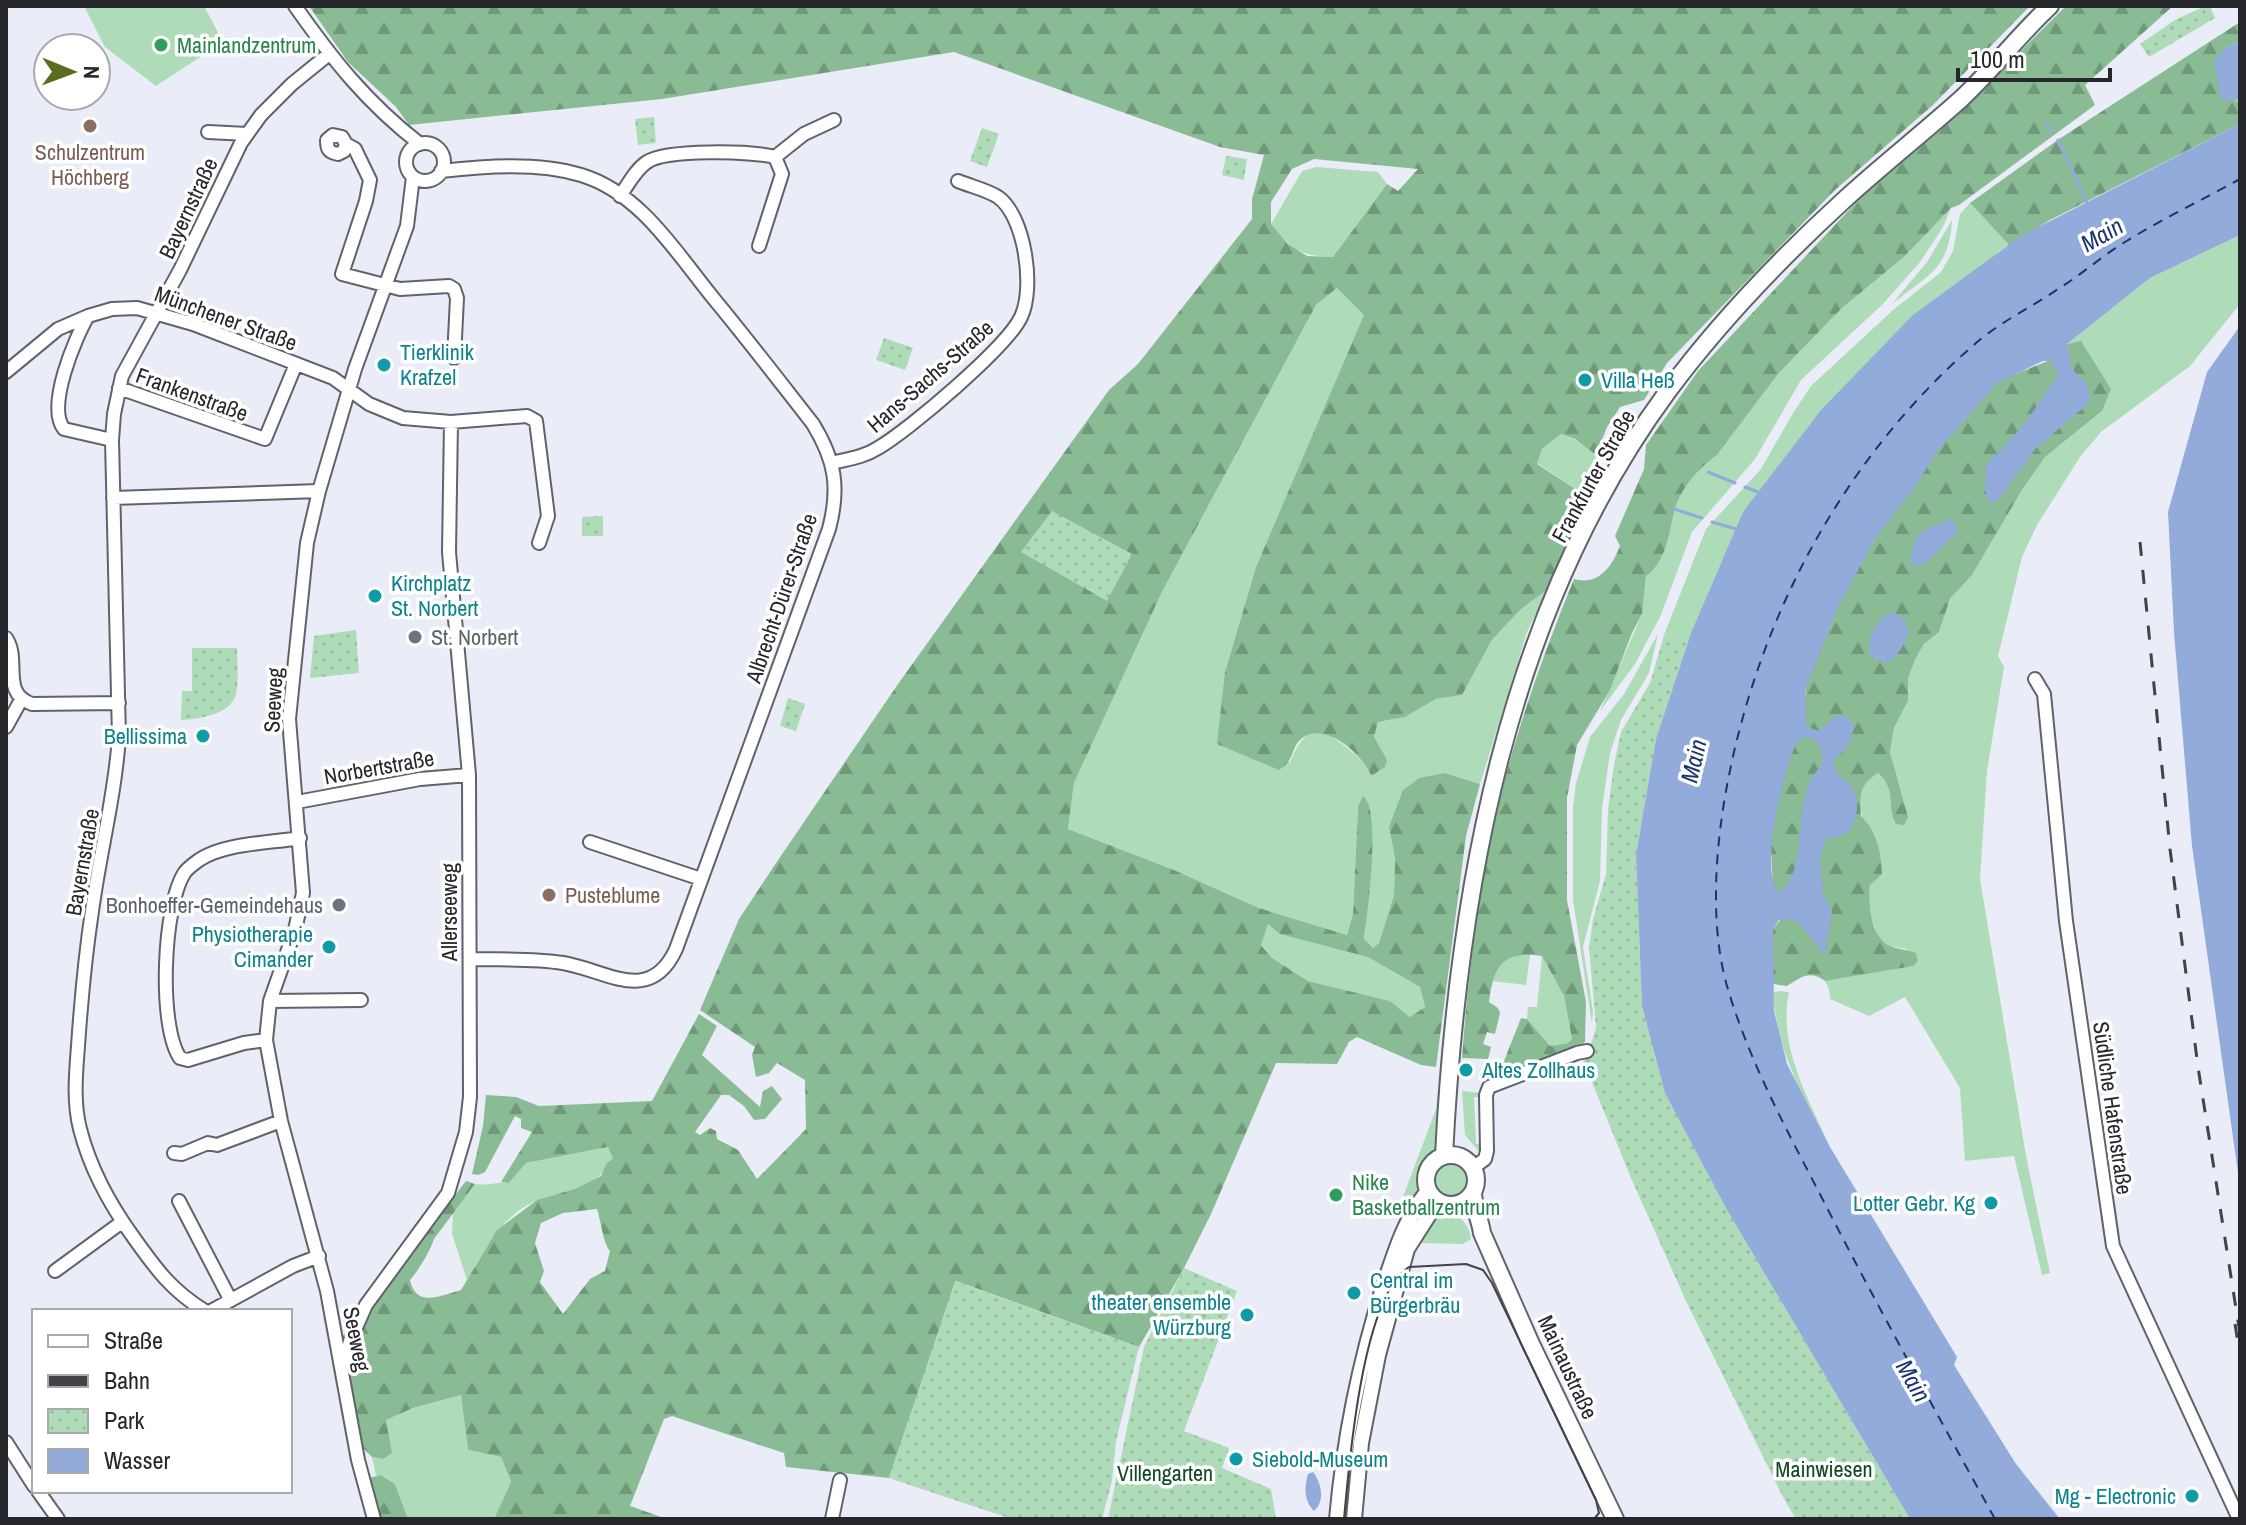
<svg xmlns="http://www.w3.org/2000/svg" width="2246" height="1525" viewBox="0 0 2246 1525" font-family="'Archivo Narrow',sans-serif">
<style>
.grass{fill:#aedcb8}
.forest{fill:url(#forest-firs);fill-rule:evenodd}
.park{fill:url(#park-dots)}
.water{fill:#92abdb;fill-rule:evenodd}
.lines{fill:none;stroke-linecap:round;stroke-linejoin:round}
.stream{stroke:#92abdb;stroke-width:3}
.ferry{stroke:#1b346f;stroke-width:2;stroke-dasharray:10 8;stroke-linecap:butt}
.minor-casing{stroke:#5f636b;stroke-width:16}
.tertiary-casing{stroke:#5f636b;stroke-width:18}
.secondary-casing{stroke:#5f636b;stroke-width:20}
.minor{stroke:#fff;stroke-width:12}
.tertiary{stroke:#fff;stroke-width:14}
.secondary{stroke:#fff;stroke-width:16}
.tram{stroke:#424348;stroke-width:2}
.rail{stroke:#424348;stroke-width:3;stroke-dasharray:14 14;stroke-linecap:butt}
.leisure-dot{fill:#2e9e5b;stroke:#fff;stroke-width:3}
.education-dot{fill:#8d6e63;stroke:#fff;stroke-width:3}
.culture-dot{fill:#0f9aa8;stroke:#fff;stroke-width:3}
.worship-dot{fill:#6b7280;stroke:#fff;stroke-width:3}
.labels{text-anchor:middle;stroke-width:7;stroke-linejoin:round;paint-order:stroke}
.leisure-label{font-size:22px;fill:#27864d;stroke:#fff;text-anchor:start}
.education-label{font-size:22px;fill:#785e54;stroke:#fff}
.street-label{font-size:22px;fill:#26272b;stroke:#fff}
.culture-label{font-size:22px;fill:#0d838f;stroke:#fff;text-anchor:start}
.worship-label{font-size:22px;fill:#5b616d;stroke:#fff;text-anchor:start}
.park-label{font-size:22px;fill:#0e4824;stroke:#fff}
.water-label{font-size:24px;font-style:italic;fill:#1b346f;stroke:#fff}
</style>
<defs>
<pattern id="forest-firs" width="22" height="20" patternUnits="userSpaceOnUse" patternTransform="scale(2)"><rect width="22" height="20" fill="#89bc95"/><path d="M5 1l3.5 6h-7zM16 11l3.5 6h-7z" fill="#70997a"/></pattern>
<pattern id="park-dots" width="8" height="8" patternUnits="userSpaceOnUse" patternTransform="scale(2)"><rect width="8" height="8" fill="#aedcb8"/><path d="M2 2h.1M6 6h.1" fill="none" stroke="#96bd9e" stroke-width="1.8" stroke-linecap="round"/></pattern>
</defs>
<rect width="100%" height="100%" fill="#eaedf7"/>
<path class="grass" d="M84,6H204L223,42L156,86L105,47Z
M1316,167L1378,172L1387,184L1333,257C1300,256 1291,249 1271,224L1302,171Z
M1970,203L2009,245L1998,252L1743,512L1688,642L1664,635L1706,529L1761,469L1793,413L1811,386L1893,310L1941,272L1953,251L1960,214Z
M1951,208L1943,227L1920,262L1882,305L1801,380L1755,459L1692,532L1660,617L1635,664L1600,711L1642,614L1646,575C1667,560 1669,532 1675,509C1681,488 1700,467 1717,455L1778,374L1842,308L1904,257Z
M1952,220C1949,272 1926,275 1891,305L1927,262Z
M2240,235V304L2190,366L2101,432L2080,457L2037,525L2022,557L1998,656L2004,667L1987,771L1980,879L2026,1156L2050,1273L2042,1275L2014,1156L1965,1161L1960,1088L1905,997L1869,1016L1830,999L1829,989L1825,981L1914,966L1918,961L1906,949L1890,946L1878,937L1871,917L1860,797L1866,780L1878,773C1888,784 1894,796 1905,806L1890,752L1894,728L1908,701V678L1916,658L1924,644L1939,632L1950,599L1972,575L2022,490L2045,457L2102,411L2081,342L2067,344L2150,278Z
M1337,288L1365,315L1256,567L1225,672L1290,763C1303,729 1316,723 1346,747C1357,756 1366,762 1371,776L1374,737L1378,722L1405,717L1436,699L1462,695L1492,640L1520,610L1548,589L1527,632L1480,784L1445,773L1389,827L1395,859L1394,895L1379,943L1373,948L1364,940C1371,891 1367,845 1364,797L1358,806L1353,914L1347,935L1259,908L1174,870L1068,829L1074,783L1162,592L1316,305Z
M1561,434C1600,448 1611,468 1591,505L1585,495L1537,463L1542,449Z
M1658,634L1649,673L1621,720L1610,753L1602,809L1600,881L1583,947L1593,1011L1592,1024L1573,900V807L1576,783L1590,737L1624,694Z
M1268,924L1368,957L1420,987L1425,1007L1410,1017L1390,1001L1308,981L1272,958L1261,944Z
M1514,954L1530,955L1526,985L1492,981L1500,963Z
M1542,956L1564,996L1572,1039L1568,1043L1550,1046L1527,1019L1528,1007H1537Z
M1779,991L1789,992C1777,1046 1809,1099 1830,1147C1803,1095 1777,1053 1773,993Z
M1442,1088L1438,1149L1423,1165L1419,1192L1405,1215L1403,1214L1408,1199L1403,1197L1436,1109L1438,1089Z
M1462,1091L1481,1093L1482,1097H1474L1476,1144H1484L1480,1153L1465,1135Z
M609,1147L613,1158C607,1163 604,1172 598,1177C582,1190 560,1193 541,1199C503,1212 486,1249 467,1280L452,1234L453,1213L475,1184C488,1186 497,1182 509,1183L526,1163Z
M1430 1180a21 21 0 1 1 42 0a21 21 0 1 1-42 0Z
M1444,1211C1458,1212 1470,1225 1471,1239L1463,1244L1421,1243L1419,1241L1436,1212Z
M461,1395L468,1450L501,1457L511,1483L494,1519H408L395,1484L382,1475L376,1476L372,1457L383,1459L386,1420L413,1408Z"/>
<path class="forest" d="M309,6H2030L1933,105L1835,190L1667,363L1644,400L1620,407L1607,427L1596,455L1575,439L1561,434L1542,449L1537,464L1585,495L1588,501L1564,548L1548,589L1520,610L1492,640L1462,695L1436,699L1405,717L1378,722L1374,737L1387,760L1385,767L1371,776C1364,755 1323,719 1301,739C1290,749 1296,759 1279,770L1217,744L1225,672L1256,567L1364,315L1337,288L1316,305L1162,592L1074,783L1068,829L1174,870L1259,908L1347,935L1353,914L1358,806L1363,796C1382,809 1367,915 1364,939L1373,948L1379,943L1394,895L1395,859L1389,827L1403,790L1419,778L1445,773L1480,784L1466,836L1436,1067L1421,1065L1357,1037L1349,1042L1337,1064L1276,1063L1211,1214L1184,1268L1139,1347L956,1281L889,1478L786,1467L784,1453L672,1416L664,1419L630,1506L667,1519H494L511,1482L501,1457L468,1450L461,1395L413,1408L386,1420L392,1453L383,1459L372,1457L364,1449L350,1378L354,1343L367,1309L466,1181L475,1184L434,1239C430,1251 419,1270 410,1280C416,1308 440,1296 461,1290L497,1230L537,1200L575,1189L601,1176L606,1164L613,1158L608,1147L526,1163L509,1183L501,1182L532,1132L521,1128V1119L515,1116L485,1172L478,1175L472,1174L483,1126L486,1095L516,1097L539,1106L652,1101L699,1014L717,1026L702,1055L760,1107L763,1091L772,1086L782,1099L765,1119L754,1120L744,1106L729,1095H721L695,1132L700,1135L710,1128L716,1131L717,1139L738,1150L757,1179L806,1129L805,1080L777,1063L769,1073L756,1077L752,1055L755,1047L700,1010L739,919L774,866L898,684L1109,390L1138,364L1252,219V199L1264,155L1220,147L954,52L662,99L409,125L396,107L348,62ZM1314,159L1418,169L1398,191L1387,184L1333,257L1307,256L1287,243L1271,224V202L1292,169ZM1268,924L1280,934L1368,957L1420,987L1425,1007L1410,1017L1390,1001L1308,981L1272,958L1261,945ZM597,1209C601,1221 603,1243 610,1251L605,1271L590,1279L563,1314L540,1282L544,1271L535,1243L541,1223L563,1213Z
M2066,6H2173L2085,85L2095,105L1959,205L1951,208L1904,257L1842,308L1778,374L1717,455C1700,467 1681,488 1675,509C1669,532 1667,561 1646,576L1642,614L1632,633L1610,690L1577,745L1567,798V900L1586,1002L1585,1042L1580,1048L1509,1074L1505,1072L1504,1061L1521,1018L1527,1019L1550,1046L1568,1043L1572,1039L1564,996L1542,956C1503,951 1494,964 1489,1002L1498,1008L1500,1013L1495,1034L1487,1032L1483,1044L1491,1047L1488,1059L1462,1058C1467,989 1475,920 1488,852C1506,758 1538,667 1574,579C1599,586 1612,566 1620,546L1615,536L1644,469L1646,445L1698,371L1863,195L1942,129Z
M2240,22V42L2227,47L2236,101L2240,100V124L2050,220L2009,245L1970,203L2059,139Z
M2081,341L2111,389L2102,411L2045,457L2022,490L1972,575L1950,599L1939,632L1924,644L1916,658L1908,678V701L1894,728L1890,752L1908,817L1904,825L1896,824C1885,803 1899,794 1878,773C1859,785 1860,795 1861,816C1877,832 1881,851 1882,874L1869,886C1870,906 1869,935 1890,946C1897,949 1908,950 1916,953L1918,961L1914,966L1825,981C1809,970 1802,977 1787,986L1773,984V929L1811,881L1838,779L1819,734L1803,726L1806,683L1837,608L1875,537L1934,454L1995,382L2053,359L2071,369L2067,344Z
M1806,735L1821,739L1825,764L1797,881L1781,896L1776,893L1773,886L1770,830L1779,784L1797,737Z
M381,1475L395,1484L408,1519H377L369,1478Z"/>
<path class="park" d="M2205,6H2210L2215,18L2149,57L2140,44L2175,20Z
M654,117L656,143L638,145L635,119Z
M982,128L999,134L987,167L970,161Z
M1226,156L1247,159L1244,180L1222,175Z
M884,338L913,348L905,370L876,360Z
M1052,511L1132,554L1107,601L1021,552Z
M603,516V536H582V517Z
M356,630L359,673L310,678L314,636Z
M1664,635L1688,642L1656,740L1636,855L1642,1006L1665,1092L1727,1210L1910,1519H1796L1784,1499L1686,1301L1631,1178L1581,1055L1591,1044L1596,1028L1589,947L1593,919L1606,874L1608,809L1614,765L1621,732L1650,683Z
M192,648H237C237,662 239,680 236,694C231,715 198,719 181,720L182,691H192Z
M788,698L805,704L796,731L780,726Z
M1184,1268L1237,1291L1184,1431L1229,1448L1222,1468L1271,1489L1276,1519H1108L1144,1347Z
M955,1281L1139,1347L1116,1441L1112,1481L1102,1519H1012L889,1478Z"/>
<path class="water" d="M2240,42V100H2221L2214,61L2227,47Z
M2240,124V235L2150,278L2067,344L2072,369L2088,386L2090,402L2035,449L1999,499L1989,504L1985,490L1986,465L2024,425L2058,375L2052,361H2043L1997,383L1935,454L1915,487L1876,537L1837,609L1805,691L1806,726L1818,731C1828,724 1832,714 1847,716L1854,727L1849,745L1833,761C1837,778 1842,775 1851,786C1861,799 1858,825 1845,834C1839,837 1832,838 1826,839L1820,856L1823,894L1832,910L1825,955L1796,920H1779L1773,929L1774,1011L1787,1064L1830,1147L1957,1357L1954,1365L2016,1464L2060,1519H1910L1727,1210L1665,1093L1642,1006L1636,855L1656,739L1691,633L1743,512L1821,410L1913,315L2021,236ZM1806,737C1821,740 1822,750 1823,763C1814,773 1808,783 1805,797C1797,825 1804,878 1778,893C1759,862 1784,773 1797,741Z
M2240,326V1187L2192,846L2174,632L2168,512L2207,372Z
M1951,519L1959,531L1927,562L1915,567L1910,560C1917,527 1921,532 1951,519Z
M1892,612L1903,618L1909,632C1904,645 1898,658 1884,663L1873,658L1868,652C1872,634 1874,620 1892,612Z
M1313,1472C1322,1483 1325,1502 1314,1511C1304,1501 1304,1487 1308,1474Z"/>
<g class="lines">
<path class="stream" d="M2046,123L2052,132
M2058,140L2087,202
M1708,472L1735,483
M1745,487L1758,492
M1674,509L1702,518
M1712,522L1736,529"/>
<path class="ferry" d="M1995,1519C1937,1414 1879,1309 1824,1202C1788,1132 1749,1062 1727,986C1710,926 1715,852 1726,791C1757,619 1843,458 1976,343C2000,322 2032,307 2058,289C2081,275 2102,256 2125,242C2162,219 2202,200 2240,179"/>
<defs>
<path id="minor" d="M295,6C333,60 367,103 420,144
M208,132L247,134
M406 162a19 19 0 1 1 38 0a19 19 0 1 1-38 0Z
M346,144L344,151L338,154C328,152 327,149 327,140L333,135L342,137L346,144L355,149L370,180L366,201L342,274L400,289L449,286L454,289L457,298L454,358
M775,157L804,134L834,120
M441,171C486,166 538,162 581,175C641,193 677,254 714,299C748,340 780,382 813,424C835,460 840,487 829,529L676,949C650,1006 606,970 563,963C533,958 501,960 470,959
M620,196C628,185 635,170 647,162C666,149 752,151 775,157L782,174L759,246
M88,316C75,338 46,407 64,429L112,440
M6,372L58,329L88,316L112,309L137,308L193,324L333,378L369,404L403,418L451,422L527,416L536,421L548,516L539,543
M119,388L265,439L296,364
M832,463C848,459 864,457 878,448C909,430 1007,347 1021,317C1035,288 1025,216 998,197C987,190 970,186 958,181
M113,498L319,491
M6,638C21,660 0,693 32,704L119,703
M2035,679L2044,694L2066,921L2113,1246L2239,1519
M6,727L21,700
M297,802L420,779L469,775
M590,842L701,879
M270,1001L361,1000
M266,1040L244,1043L188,1060L180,1058C158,1026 163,904 185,872C188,868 195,863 199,860C223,843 271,843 300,838
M174,1153L182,1154L208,1143L217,1145L281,1121
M1473,1168L1485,1159L1487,1151L1486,1095L1489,1087L1577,1053L1587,1051
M179,1201L230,1299
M55,1271L122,1222
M205,1311C172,1291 156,1269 134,1238C110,1205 90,1168 80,1129C72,1098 77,1064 79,1032C82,992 86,951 92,911C100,852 115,796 119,737L112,440L114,414L122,376L180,270L241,143L261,115L292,84L329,54
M211,1311L293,1266L319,1256
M345,1362L350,1341L366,1305L448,1193L466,1132L470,1097L469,775L449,552L451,422
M6,1442L34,1486
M38,1491L58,1519
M374,1519L358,1460L327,1291L281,1121L266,1040L270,1001L295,930L303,893L289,719L307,543L319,491L355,369L407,226L413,177
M832,1519L840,1480"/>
<path id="tertiary" d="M1337,1519C1344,1440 1360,1361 1384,1285C1395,1253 1403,1224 1424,1196L1429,1194
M1354,1519L1361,1443L1378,1355L1407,1249L1437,1202"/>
<path id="secondary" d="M1426 1180a25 25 0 1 1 50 0a25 25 0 1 1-50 0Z
M1444,1156C1457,892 1507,609 1668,391C1717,325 1782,257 1843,201C1881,166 1922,134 1961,99C1992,70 2019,35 2050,6
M1473,1192C1473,1207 1480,1218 1482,1233L1531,1344L1615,1519"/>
</defs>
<use href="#minor" class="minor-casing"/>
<use href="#tertiary" class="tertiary-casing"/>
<use href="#secondary" class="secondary-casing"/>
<use href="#minor" class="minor"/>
<use href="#tertiary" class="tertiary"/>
<use href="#secondary" class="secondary"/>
<path class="tram" d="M1344,1519C1349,1465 1362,1296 1409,1267L1466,1264L1483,1270L1492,1283L1596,1500L1599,1513L1594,1519"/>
<path class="rail" d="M2140,542L2170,849L2198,1067L2240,1334
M2235,1324L2240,1356"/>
</g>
<g class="leisure-dot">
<circle cx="161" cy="45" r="8"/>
<circle cx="1336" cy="1195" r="8"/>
</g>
<g class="education-dot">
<circle cx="90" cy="126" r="8"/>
<circle cx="549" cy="895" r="8"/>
</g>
<g class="culture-dot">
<circle cx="384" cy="365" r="8"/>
<circle cx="1585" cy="380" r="8"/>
<circle cx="375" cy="596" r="8"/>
<circle cx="203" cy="736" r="8"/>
<circle cx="329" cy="947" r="8"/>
<circle cx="1466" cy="1070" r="8"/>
<circle cx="1991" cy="1203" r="8"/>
<circle cx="1354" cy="1293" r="8"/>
<circle cx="1247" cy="1315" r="8"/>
<circle cx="1236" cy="1459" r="8"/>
<circle cx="2192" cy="1496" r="8"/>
</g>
<g class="worship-dot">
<circle cx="415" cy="637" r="8"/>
<circle cx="339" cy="905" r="8"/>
</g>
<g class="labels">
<g class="leisure-label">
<text x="177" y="53">Mainlandzentrum</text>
<text x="1352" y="1190">Nike<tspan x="1352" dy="25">Basketballzentrum</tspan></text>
</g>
<g class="education-label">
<text x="90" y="160">Schulzentrum<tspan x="90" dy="25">Höchberg</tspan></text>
<text x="565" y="903" text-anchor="start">Pusteblume</text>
</g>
<g class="street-label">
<text transform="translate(188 208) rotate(-65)" y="8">Bayernstraße</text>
<text transform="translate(226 318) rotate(20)" y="8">Münchener Straße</text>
<text transform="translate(930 376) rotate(-41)" y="8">Hans-Sachs-Straße</text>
<text transform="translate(192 394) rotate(20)" y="8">Frankenstraße</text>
<text transform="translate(1593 476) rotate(-61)" y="8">Frankfurter Straße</text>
<text transform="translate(781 598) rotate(-71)" y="8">Albrecht-Dürer-Straße</text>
<text transform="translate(273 700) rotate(-87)" y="8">Seeweg</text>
<text transform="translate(379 767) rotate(-10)" y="8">Norbertstraße</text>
<text transform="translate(82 862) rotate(-80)" y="8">Bayernstraße</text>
<text transform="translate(449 912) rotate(-90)" y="8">Allerseeweg</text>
<text transform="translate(2113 1108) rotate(82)" y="8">Südliche Hafenstraße</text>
<text transform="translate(357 1339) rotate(79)" y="8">Seeweg</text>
<text transform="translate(1568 1367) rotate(65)" y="8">Mainaustraße</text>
</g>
<g class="culture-label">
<text x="400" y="360">Tierklinik<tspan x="400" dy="25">Krafzel</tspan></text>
<text x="1601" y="388">Villa Heß</text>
<text x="391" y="591">Kirchplatz<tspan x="391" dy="25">St. Norbert</tspan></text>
<text x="187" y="744" text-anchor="end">Bellissima</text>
<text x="313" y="942" text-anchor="end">Physiotherapie<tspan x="313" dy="25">Cimander</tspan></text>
<text x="1482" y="1078">Altes Zollhaus</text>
<text x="1975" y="1211" text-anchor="end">Lotter Gebr. Kg</text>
<text x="1370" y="1288">Central im<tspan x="1370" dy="25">Bürgerbräu</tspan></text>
<text x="1231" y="1310" text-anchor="end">theater ensemble<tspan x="1231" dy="25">Würzburg</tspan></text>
<text x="1252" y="1467">Siebold-Museum</text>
<text x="2176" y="1504" text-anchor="end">Mg - Electronic</text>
</g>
<g class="worship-label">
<text x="431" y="645">St. Norbert</text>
<text x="323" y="913" text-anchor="end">Bonhoeffer-Gemeindehaus</text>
</g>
<g class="park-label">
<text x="1824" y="1477">Mainwiesen</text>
<text x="1165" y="1481">Villengarten</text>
</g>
<g class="water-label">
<text transform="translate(2102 235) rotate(-30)" y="8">Main</text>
<text transform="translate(1694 761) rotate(-77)" y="8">Main</text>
<text transform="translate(1913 1381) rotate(60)" y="8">Main</text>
</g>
</g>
<rect width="2246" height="1525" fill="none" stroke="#26272b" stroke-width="16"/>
<rect x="32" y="1309" width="260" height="184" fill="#ffffff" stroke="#a8a9aa" stroke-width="2"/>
<rect x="48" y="1335" width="40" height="12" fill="#ffffff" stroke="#a8a9aa" stroke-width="2"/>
<text x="104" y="1349" font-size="24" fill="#26272b">Straße</text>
<rect x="48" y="1375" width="40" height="12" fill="#424348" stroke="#a8a9aa" stroke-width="2"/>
<text x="104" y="1389" font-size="24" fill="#26272b">Bahn</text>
<rect x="48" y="1409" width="40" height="24" fill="url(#park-dots)" stroke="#a8a9aa" stroke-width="2"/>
<text x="104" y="1429" font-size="24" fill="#26272b">Park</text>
<rect x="48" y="1449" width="40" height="24" fill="#92abdb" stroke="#a8a9aa" stroke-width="2"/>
<text x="104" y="1469" font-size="24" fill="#26272b">Wasser</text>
<g transform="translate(72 72) rotate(91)"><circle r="38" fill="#ffffff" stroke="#a8a9aa" stroke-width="2"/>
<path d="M0-6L14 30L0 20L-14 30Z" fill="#586d1d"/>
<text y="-12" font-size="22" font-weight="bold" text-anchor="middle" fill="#26272b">N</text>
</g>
<path d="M1958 68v12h152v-12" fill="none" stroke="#26272b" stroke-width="4"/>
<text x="1970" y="68" font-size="24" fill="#26272b" stroke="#ffffff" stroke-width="6" paint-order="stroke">100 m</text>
</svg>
